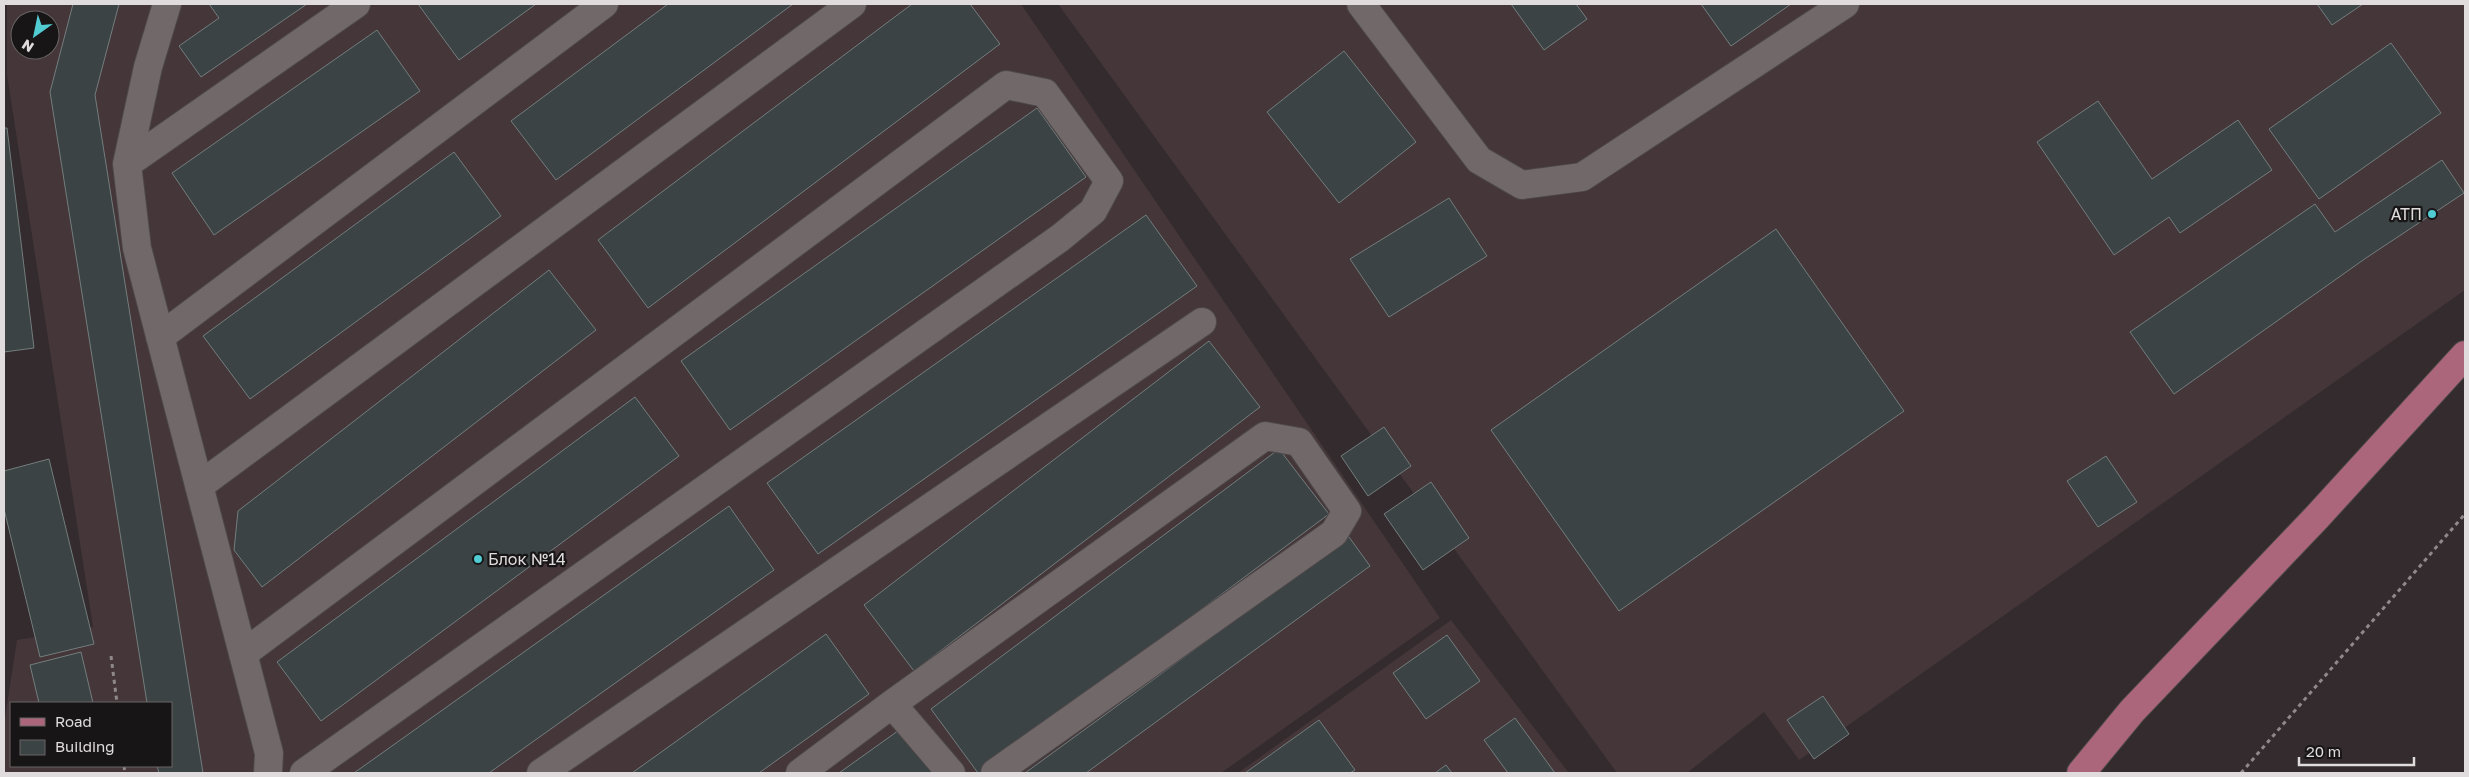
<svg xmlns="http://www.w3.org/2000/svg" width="2469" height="777" viewBox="0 0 2469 777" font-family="'Golos Text',sans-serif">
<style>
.built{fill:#443639;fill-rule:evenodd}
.building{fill:#3b4344;stroke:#747d7d}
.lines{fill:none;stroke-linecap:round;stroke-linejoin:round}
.minor-casing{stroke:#4d4849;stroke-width:30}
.major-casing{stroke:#4d4849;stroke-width:30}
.path{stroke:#8f898a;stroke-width:3;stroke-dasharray:4 4;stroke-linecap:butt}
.minor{stroke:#71686a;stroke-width:28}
.major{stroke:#ab667b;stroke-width:28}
.poi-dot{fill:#51ccd3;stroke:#181516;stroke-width:2}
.labels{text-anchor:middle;stroke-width:4.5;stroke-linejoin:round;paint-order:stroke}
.poi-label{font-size:16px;fill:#e0dbdc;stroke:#181516;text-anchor:end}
</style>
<rect width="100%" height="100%" fill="#332b2d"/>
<path class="built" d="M7,4H1021L1440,618L1221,773H4V724L17,640L93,627L7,75ZM20,20H50V50H20ZM11,703H171V766H11Z
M1058,4H2465V290L1799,760L1764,712L1687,773H1617Z
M1451,620L1569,773H1238Z"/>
<path class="building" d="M73,4H119L95,95L203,773H159L157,766H171V703H147L50,92Z
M209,4H307L201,77L179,46L219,18Z
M418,4H536L459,60Z
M668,4H793L556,180L511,121Z
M912,4H970L1000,44L648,308L598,240Z
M1511,4H1576L1587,19L1544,50Z
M1701,4H1791L1731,46Z
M2317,4H2363L2332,25Z
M377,30L420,91L214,235L172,173Z
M2391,43L2441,113L2319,199L2269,129Z
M1344,51L1416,142L1339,203L1267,112Z
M2098,101L2152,179L2238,120L2272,170L2180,233L2169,217L2114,255L2037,142Z
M1037,108L1086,177L730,430L681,361Z
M4,128H7L34,348L4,352Z
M454,152L501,216L250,399L203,336Z
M2442,160L2464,193L2366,258L2174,394L2130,332L2315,204L2335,232Z
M1449,198L1487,256L1389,317L1350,259Z
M1146,215L1197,286L818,554L767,483Z
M1776,229L1904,411L1619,611L1491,430Z
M549,270L596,330L262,587L234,550L238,511Z
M1209,341L1260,407L914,671L864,605Z
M635,397L679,456L321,721L277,662Z
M1384,427L1411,466L1368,496L1341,456Z
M1279,449L1329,514L982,773H978L931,709Z
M2106,456L2137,502L2098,527L2067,481Z
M49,459L94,644L40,657L4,509V471Z
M1431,482L1469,538L1423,570L1384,514Z
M729,506L774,570L489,773H354Z
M1349,537L1370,566L1086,773H1025Z
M826,634L869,694L759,773H632Z
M1447,635L1480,681L1426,719L1393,673Z
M81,652L93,703H39L30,665Z
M1823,696L1849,734L1814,759L1787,720Z
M1515,718L1555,773H1508L1484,740Z
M1319,720L1355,770L1350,773H1245Z
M902,728L934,773H839Z
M1446,765L1452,773H1435Z"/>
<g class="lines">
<defs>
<path id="minor" d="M167,4L148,67L127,164L137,248L269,753L268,773
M1361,4L1479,160L1522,185L1582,177L1845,4
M127,164L356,4
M160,337L604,4
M199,486L852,4
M243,654L1006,85L1045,93L1109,181L1093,211L1060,238L304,773
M892,704L951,773
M541,773L1202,322
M800,773L892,704L1265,436L1299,442L1347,511L1334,533L995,773"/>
<path id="major" d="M2081,773L2132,711L2317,517L2465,355"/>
</defs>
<use href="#minor" class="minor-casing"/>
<use href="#major" class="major-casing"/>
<path class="path" d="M111,656L117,703
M124,766L125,773
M2241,773L2465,514"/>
<use href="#minor" class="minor"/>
<use href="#major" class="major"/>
</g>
<g class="poi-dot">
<circle cx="2432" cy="214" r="5"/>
<circle cx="478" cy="559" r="5"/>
</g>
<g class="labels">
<g class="poi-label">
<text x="2422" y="220">АТП</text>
<text x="488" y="565" text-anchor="start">Блок №14</text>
</g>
</g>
<rect width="2469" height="777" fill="none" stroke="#e0dbdc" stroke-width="10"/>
<rect x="10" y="702" width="162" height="65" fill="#181516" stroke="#686465"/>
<rect x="20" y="718" width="25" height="8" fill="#ab667b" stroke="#686465"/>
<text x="55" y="727" font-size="15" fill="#e0dbdc">Road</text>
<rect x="20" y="740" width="25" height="15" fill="#3b4344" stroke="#686465"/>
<text x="55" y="752" font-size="15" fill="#e0dbdc">Building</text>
<g transform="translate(35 35) rotate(213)"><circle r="24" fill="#181516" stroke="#686465"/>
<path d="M0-4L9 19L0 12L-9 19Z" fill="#51ccd3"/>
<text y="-8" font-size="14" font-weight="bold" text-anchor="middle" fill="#e0dbdc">N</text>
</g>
<path d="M2299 757v8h115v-8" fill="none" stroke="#e0dbdc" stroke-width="2.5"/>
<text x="2306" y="757" font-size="15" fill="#e0dbdc" stroke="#181516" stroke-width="4" paint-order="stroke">20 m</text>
</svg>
